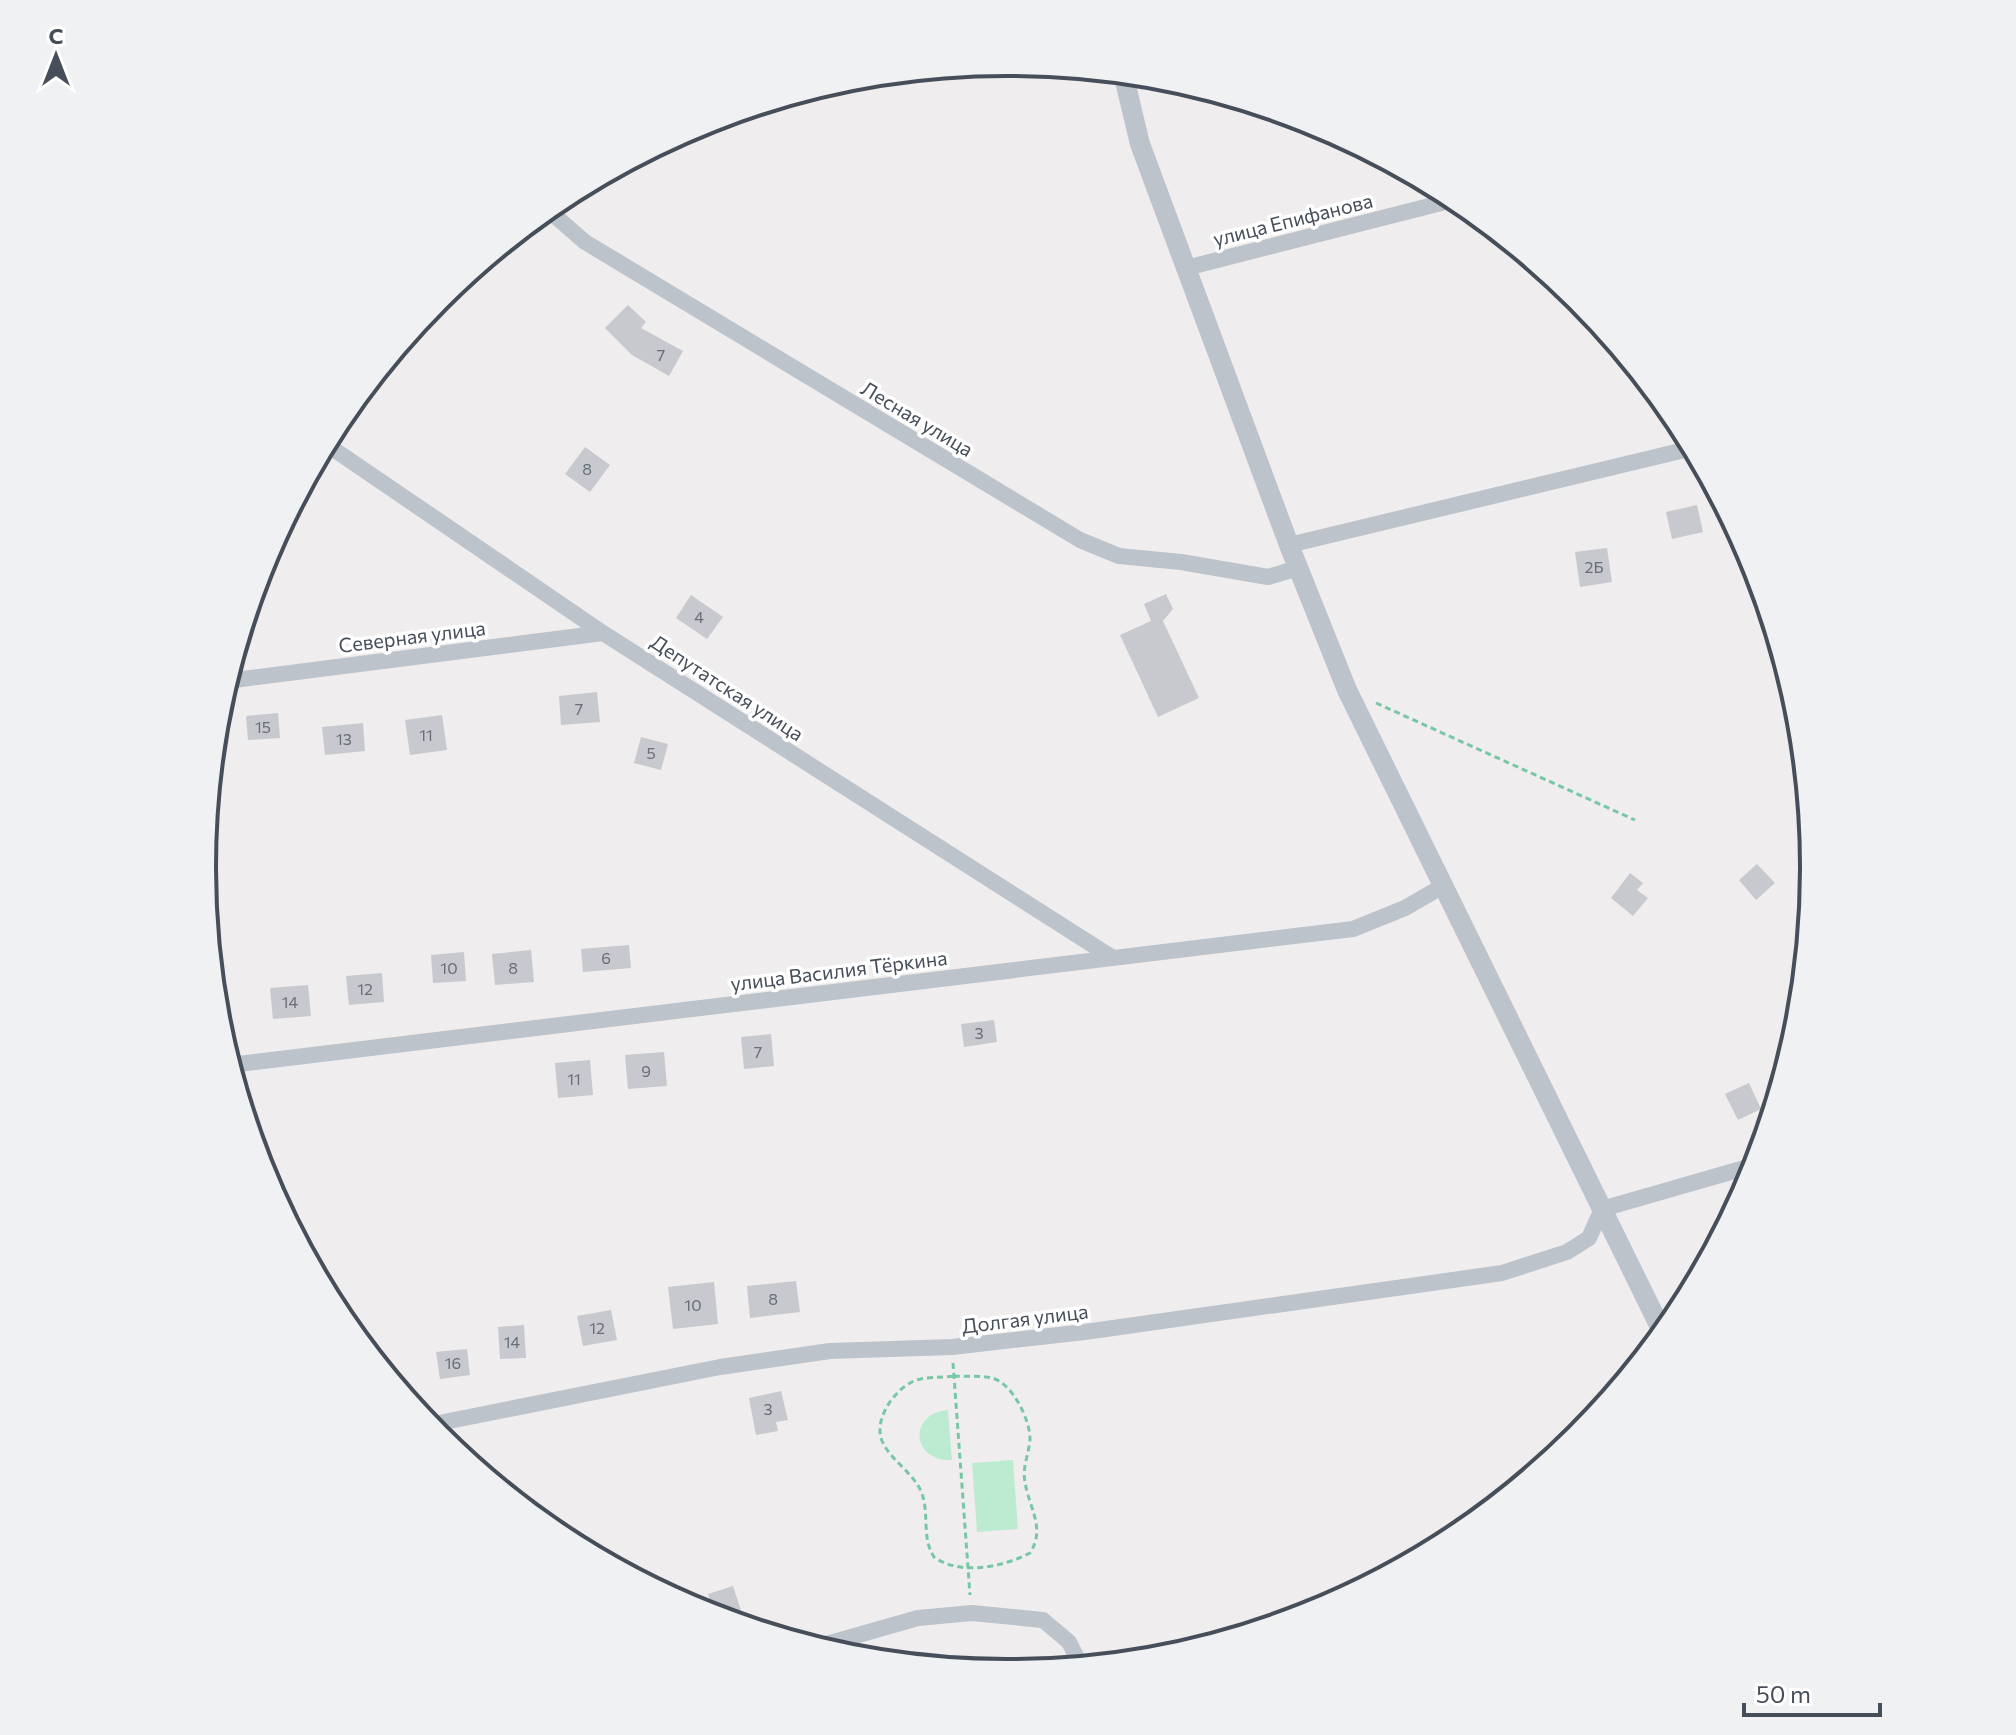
<svg xmlns="http://www.w3.org/2000/svg" width="2016" height="1735" viewBox="0 0 2016 1735" font-family="Commissioner,sans-serif">
<style>
.green{fill:#bdebd2}
.building{fill:#c7c9cf}
.lines{fill:none;stroke-linecap:round;stroke-linejoin:round}
.path{stroke:#77c7a6;stroke-width:3;stroke-dasharray:6 4;stroke-linecap:butt}
.minor{stroke:#bcc3cb;stroke-width:16}
.tertiary{stroke:#bcc3cb;stroke-width:20}
.labels{text-anchor:middle;stroke-width:7;stroke-linejoin:round;paint-order:stroke}
.number-label{font-size:16px;fill:#666e76}
.street-label{font-size:20px;fill:#464f59;stroke:#fff}
.rim{fill:none;stroke:#464f59;stroke-width:4}
</style>
<rect width="100%" height="100%" fill="#efeded"/>
<path class="green" d="M948,1410L952,1460C911,1462 908,1413 948,1410Z
M1013,1460L1018,1529L977,1532L972,1463Z"/>
<path class="building" d="M628,305L646,322L641,328L683,351L669,376L632,355L605,328Z
M585,447L610,465L590,492L565,474Z
M1697,505L1703,532L1672,539L1666,512Z
M1607,548L1612,582L1580,587L1575,552Z
M1166,594L1173,609L1163,621L1199,698L1158,717L1120,635L1151,621L1144,604Z
M691,595L723,617L707,639L676,618Z
M597,692L600,722L561,725L559,696Z
M278,713L280,738L248,740L246,716Z
M442,715L447,750L410,755L405,720Z
M363,723L365,751L325,755L322,727Z
M641,737L668,744L661,770L634,763Z
M1757,864L1775,883L1756,900L1739,880Z
M1630,873L1643,883L1637,890L1648,898L1633,916L1611,898Z
M629,945L631,968L583,972L581,949Z
M531,950L534,982L495,985L492,954Z
M464,952L466,981L433,983L431,955Z
M382,973L384,1002L349,1005L346,976Z
M308,985L311,1016L273,1019L270,988Z
M994,1020L997,1042L964,1047L961,1024Z
M771,1034L774,1066L744,1069L741,1037Z
M664,1052L667,1086L628,1089L625,1055Z
M590,1060L593,1095L558,1098L555,1063Z
M1749,1083L1761,1109L1738,1120L1725,1094Z
M796,1281L800,1312L750,1318L747,1286Z
M714,1282L718,1324L673,1329L668,1287Z
M611,1310L617,1340L583,1346L577,1316Z
M524,1325L526,1358L500,1359L498,1327Z
M467,1349L470,1375L440,1379L436,1352Z
M781,1391L788,1420L776,1422L778,1431L756,1435L749,1398Z
M733,1586L746,1626L715,1616L708,1594Z"/>
<g class="lines">
<path class="path" d="M1376,703L1635,820
M953,1363L970,1595
M954,1376C966,1377 980,1375 992,1378C1012,1383 1030,1419 1030,1439C1029,1454 1022,1467 1025,1482C1029,1508 1046,1528 1030,1553C1003,1567 960,1576 934,1557C921,1537 930,1513 921,1491C912,1472 892,1461 883,1443C872,1422 893,1391 912,1382C924,1376 941,1378 954,1376Z"/>
<path class="minor" d="M547,209L585,242L1080,540L1119,556L1181,562L1268,577L1298,568
M1186,268L1457,199
M326,444L603,633L1113,958
M1289,545L1693,448
M227,681L603,633
M230,1065L1353,929L1405,908L1443,886
M429,1425L720,1367L830,1351L952,1347L1085,1332L1502,1273L1567,1252L1589,1238L1602,1209L1755,1165
M1308,1614L1460,1533
M816,1647L918,1618L972,1613L1043,1620L1069,1642L1081,1666"/>
<path class="tertiary" d="M1123,73L1140,144L1289,545L1347,690L1663,1333"/>
</g>
<g class="labels">
<g class="number-label">
<text x="661" y="361">7</text>
<text x="587" y="475">8</text>
<text x="1594" y="573">2Б</text>
<text x="699" y="623">4</text>
<text x="579" y="715">7</text>
<text x="263" y="733">15</text>
<text x="426" y="741">11</text>
<text x="344" y="745">13</text>
<text x="651" y="759">5</text>
<text x="606" y="964">6</text>
<text x="449" y="974">10</text>
<text x="513" y="974">8</text>
<text x="365" y="995">12</text>
<text x="290" y="1008">14</text>
<text x="979" y="1039">3</text>
<text x="758" y="1058">7</text>
<text x="646" y="1077">9</text>
<text x="574" y="1085">11</text>
<text x="773" y="1305">8</text>
<text x="693" y="1311">10</text>
<text x="597" y="1334">12</text>
<text x="512" y="1348">14</text>
<text x="453" y="1369">16</text>
<text x="768" y="1415">3</text>
</g>
<g class="street-label">
<text transform="translate(1293 220) rotate(-14)" y="7">улица Епифанова</text>
<text transform="translate(917 419) rotate(31)" y="7">Лесная улица</text>
<text transform="translate(412 637) rotate(-7)" y="7">Северная улица</text>
<text transform="translate(727 688) rotate(33)" y="7">Депутатская улица</text>
<text transform="translate(839 971) rotate(-7)" y="7">улица Василия Тёркина</text>
<text transform="translate(1025 1319) rotate(-7)" y="7">Долгая улица</text>
</g>
</g>
<path d="M0 0H2016V1735H0ZM1007 76H1009A791 791 0 0 1 1800 867V868A791 791 0 0 1 1009 1659H1007A791 791 0 0 1 216 868V867A791 791 0 0 1 1007 76Z" fill="#f0f1f2" fill-rule="evenodd"/>
<path class="rim" d="M1007 76H1009A791 791 0 0 1 1800 867V868A791 791 0 0 1 1009 1659H1007A791 791 0 0 1 216 868V867A791 791 0 0 1 1007 76Z"/>
<g transform="translate(56 56)" stroke="#ffffff" stroke-width="6" paint-order="stroke">
<path d="M0-6L14 30L0 20L-14 30Z" fill="#464f59"/>
<text y="-12" font-size="22" font-weight="bold" text-anchor="middle" fill="#464f59">С</text>
</g>
<path d="M1744 1703v12h136v-12" fill="none" stroke="#464f59" stroke-width="4"/>
<text x="1756" y="1703" font-size="24" fill="#464f59" stroke="#ffffff" stroke-width="6" paint-order="stroke">50 m</text>
</svg>
